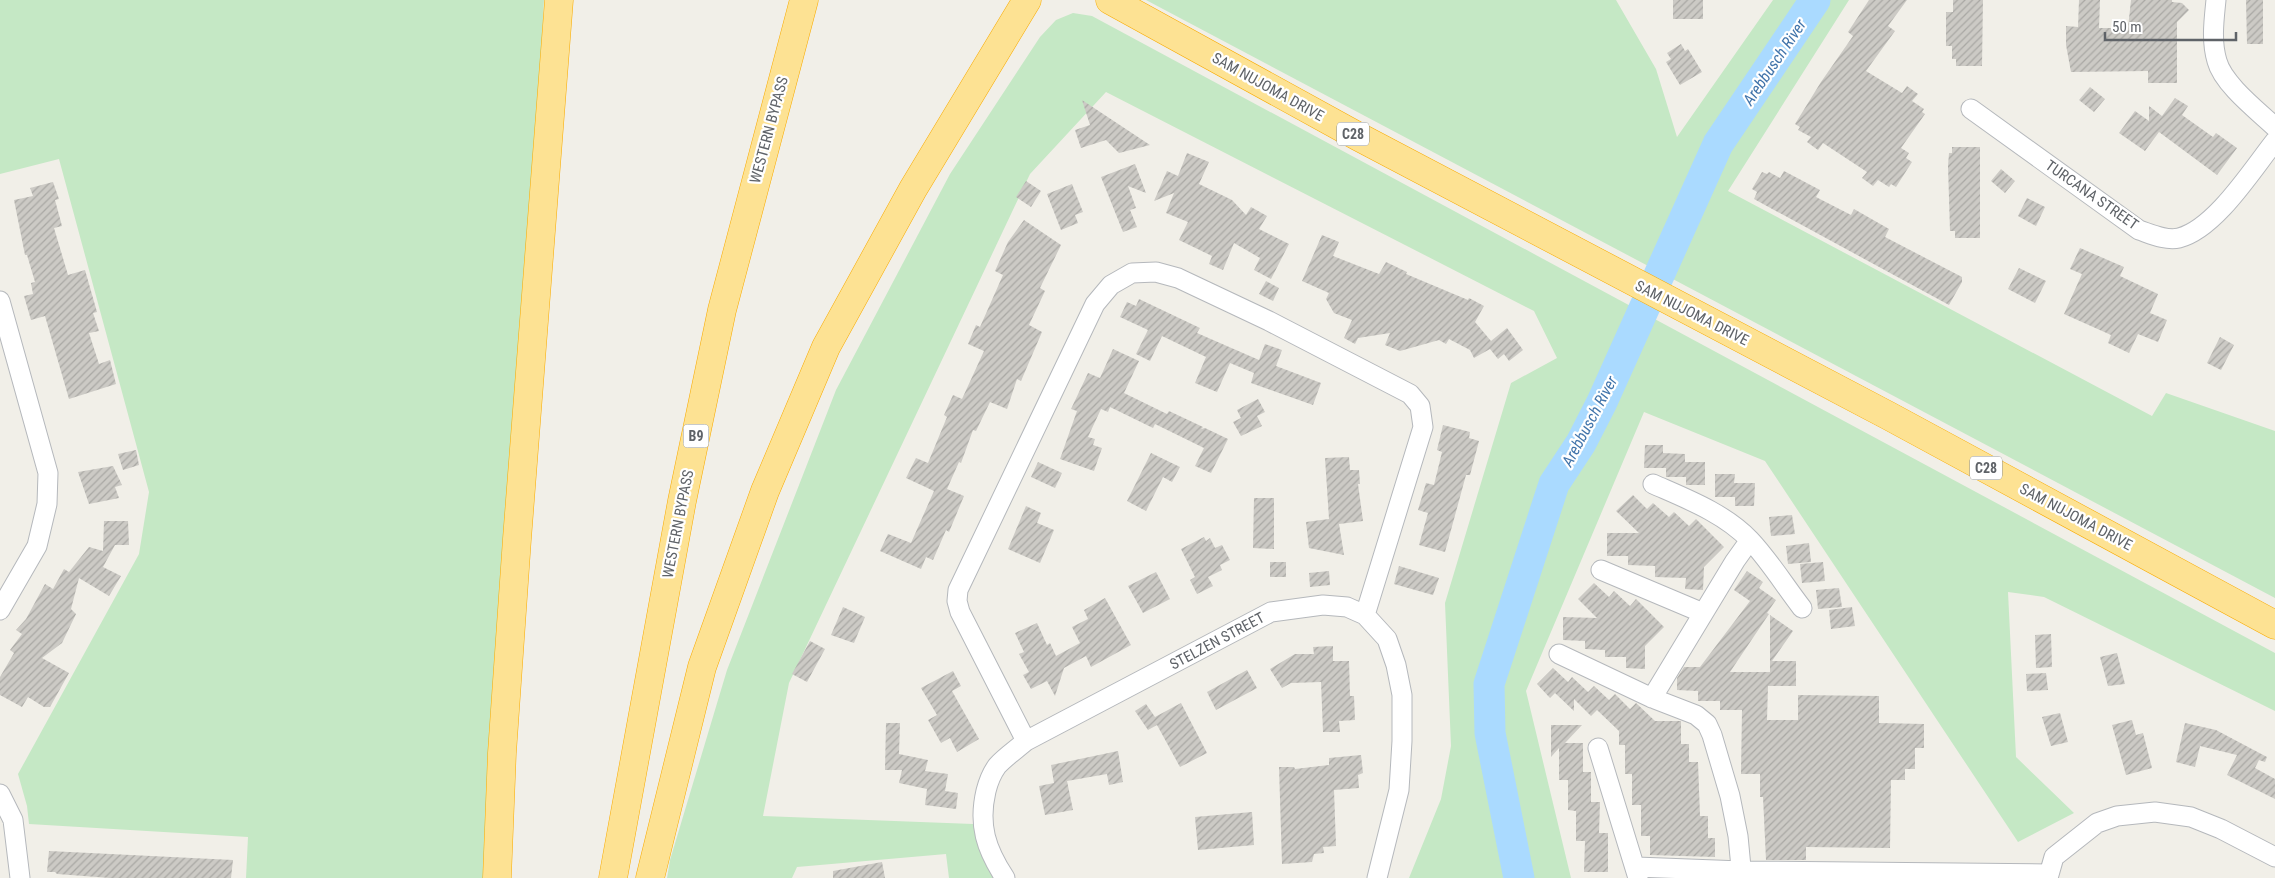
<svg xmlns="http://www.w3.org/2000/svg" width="2275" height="878" viewBox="0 0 2275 878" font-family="'Roboto Condensed',sans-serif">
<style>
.grass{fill:#c5e8c5}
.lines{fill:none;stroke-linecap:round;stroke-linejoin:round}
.river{stroke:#aadaff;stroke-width:31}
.building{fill:url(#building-hatch)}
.street-casing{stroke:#b5b8bc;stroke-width:21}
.highway-casing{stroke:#f9ab00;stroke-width:29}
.street{stroke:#fff;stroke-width:19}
.highway{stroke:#fde293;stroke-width:28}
.labels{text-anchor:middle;stroke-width:4.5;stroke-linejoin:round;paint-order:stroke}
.shield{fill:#fff;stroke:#8f9295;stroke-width:1}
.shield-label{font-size:14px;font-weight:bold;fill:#5f6368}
.street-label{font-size:15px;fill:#5f6368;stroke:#fff}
.water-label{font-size:16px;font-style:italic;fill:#4174aa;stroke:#fff}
</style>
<defs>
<pattern id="building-hatch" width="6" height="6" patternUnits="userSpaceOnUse" patternTransform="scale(1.25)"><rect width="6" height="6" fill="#cccac5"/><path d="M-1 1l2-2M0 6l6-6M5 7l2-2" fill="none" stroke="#a9a8a4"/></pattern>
</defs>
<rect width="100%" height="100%" fill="#f1efe8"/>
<path class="grass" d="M0,0H544L532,242L486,878H246L248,837L29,824L27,806L18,774L139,554L149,492L59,159L0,174Z
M1146,0H1616L1656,69L1677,137L1773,0H1849L1728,191L2152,416L2166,393L2275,431V598Z
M1073,13L1092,16L2275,653V711L2044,597L2008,592L2016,757L2074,813L2018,842L1765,461L1644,412L1526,691L1571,878H1409L1441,799L1451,746L1445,603L1511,383L1557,358L1534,311L1106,92L1030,174L789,683L763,816L973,824L996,878H949L946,854L797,867L792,878H667L670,860L727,670L836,390L950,174L1040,37L1056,20Z"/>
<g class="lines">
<path class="river" d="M1519,878L1490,733L1489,684L1554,484L1581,443L1602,402L1718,144L1815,0"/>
</g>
<path class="building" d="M1673,0H1703V19H1673Z
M1869,0H1907L1888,26L1895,31L1866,71L1902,93L1907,86L1918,94L1912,101L1924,109L1922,112L1925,114L1901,148L1909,153L1906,158L1912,162L1896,187L1891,184L1889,187L1878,180L1873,186L1862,178L1867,172L1823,143L1818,150L1807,142L1811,137L1798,130L1800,127L1795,124L1821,82L1853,36L1848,32Z
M1953,0H1983L1982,66H1956V59H1952V46H1946V12H1953Z
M2079,0H2100L2099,28H2128L2131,0H2172V2L2182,3L2189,10L2177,22V83H2148V71L2071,72L2066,45V26L2078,27Z
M2246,0H2263V44H2247Z
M1681,44L1685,51L1688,49L1702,72L1680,85L1666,62L1671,59L1667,53Z
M2090,87L2105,99L2094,112L2079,100Z
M2175,98L2188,106L2182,115L2213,137L2216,133L2237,148L2217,175L2159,132L2145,151L2119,133L2135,111L2149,121V106L2162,116Z
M1082,100L1150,145L1119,153L1106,140L1081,148L1075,130L1090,125Z
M1952,147H1980V238H1955V231H1950L1948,166L1949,153H1952Z
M1187,153L1209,162L1199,184L1232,200L1246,215L1251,207L1267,216L1259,229L1289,244L1271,279L1254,270L1260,258L1234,243L1223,270L1209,264L1212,256L1179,240L1188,222L1166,213L1174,193L1154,201L1167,171L1178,176Z
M1135,164L1146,193L1128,186L1136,208L1130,210L1137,227L1123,232L1101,177Z
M2001,169L2015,181L2005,193L1991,181Z
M1784,171L1820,190L1816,197L1851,215L1854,209L1889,229L1885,237L1962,277V282L1949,305L1754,199L1757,192L1752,189L1762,172L1767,174L1769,172L1780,178Z
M1026,181L1041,191L1031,207L1016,197Z
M53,182L59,199L55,200L62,226L54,228L68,275L85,270L97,312L93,313L99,331L89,333L99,364L110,360L116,384L69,399L45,316L31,320L24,296L33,294L31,283L35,282L27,255H25L14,200L33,196L30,188Z
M1072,184L1083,212L1075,215L1078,223L1061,230L1047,194Z
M2027,198L2045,207L2036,226L2018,216Z
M1024,220L1061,245L1040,288L1045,291L1029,325L1042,332L1021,381L1017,379L1007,409L990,402L976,431L973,430L961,463L959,462L947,489L964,496L949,532L946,530L933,560L926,557L921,569L880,551L888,534L911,543L934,491L906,478L916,458L928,463L947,417L944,415L953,395L962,399L984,351L968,344L976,325L980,327L1003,275L995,271L1008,242Z
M1322,235L1339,242L1333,256L1379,274L1386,262L1407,272L1406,274L1468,300L1469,298L1484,306L1475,322L1491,341L1507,328L1523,350L1509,361L1504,354L1498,359L1490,349L1474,358L1470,350L1449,339L1446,344L1439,340L1400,351L1385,345L1390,333L1358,338L1355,344L1344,338L1352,320L1334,313L1326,299L1329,293L1302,281Z
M2080,248L2124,267L2120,276L2158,294L2150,313L2167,320L2158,342L2138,334L2129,353L2108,343L2111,335L2064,314L2082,274L2070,269Z
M2019,268L2046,281L2035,303L2008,289Z
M1266,281L1279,288L1273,301L1259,294Z
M1139,299L1200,328L1197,333L1259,360L1265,344L1282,350L1276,366L1321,383L1313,405L1251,383L1254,373L1230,363L1217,392L1195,383L1206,357L1162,336L1150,361L1136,354L1148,330L1120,317L1127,302L1136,306Z
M2220,337L2234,345L2221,370L2207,363Z
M1113,349L1139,361L1124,393L1167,414L1169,411L1203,427L1201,429L1205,428L1228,439L1211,473L1195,466L1204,448L1155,424L1153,428L1110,407L1108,412L1101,409L1088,437L1095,439L1093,445L1102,448L1094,471L1060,459L1077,411L1071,409L1088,373L1100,378Z
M1258,399L1265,412L1257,416L1262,426L1241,436L1233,422L1241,418L1237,410Z
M1443,425L1470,432L1469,438L1479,441L1470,475H1466L1445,552L1419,545L1428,513L1418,510L1426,483L1434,485L1442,452L1437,450Z
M1645,445H1663V453L1685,454V462H1705V485H1686V477H1666V468H1644Z
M136,450L139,465L123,470L118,454Z
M1151,453L1180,467L1172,482L1163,477L1146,511L1127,501Z
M1349,457L1350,470H1359L1360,484H1358L1363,521L1339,524L1344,555L1309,548L1306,522L1329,519L1325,458Z
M1038,462L1062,473L1055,488L1031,477Z
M113,466L122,485L115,487L119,498L89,504L78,472Z
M1715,474H1735L1734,483H1755L1754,506H1735V497H1715Z
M1633,495L1647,509L1653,503L1669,517L1674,512L1689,526L1696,519L1724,547L1704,567L1703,590L1685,589L1686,578L1655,577V566L1628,565V556H1607V533H1639L1616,511Z
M1254,498H1274V549L1253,548Z
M1026,506L1041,513L1037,523L1054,530L1040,563L1008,549Z
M1792,515L1795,534L1771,536L1769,517Z
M104,521H128L129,545H115L103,567L121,576L109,596L79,578L71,609L76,614L62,643L42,658L69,673L50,707H44L28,697L22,707L0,695V677L14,653L10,650L22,634L16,630L26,619L45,584L53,589L64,569L69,572L89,547L103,551Z
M1204,537L1206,541L1210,538L1215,548L1222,545L1230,560L1220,565L1222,570L1208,577L1213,586L1197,594L1190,580L1195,577L1181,549Z
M1809,543L1811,562L1788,564L1786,546Z
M1270,562H1286V577H1270Z
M1823,562L1825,581L1802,583L1800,564Z
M1399,566L1439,578L1433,595L1394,584Z
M1329,571L1330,585L1310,587L1309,573Z
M1747,571L1763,582L1759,588L1776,600L1767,613L1769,614L1730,672H1770V615L1793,631L1772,661H1796V686H1768L1767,720H1798V695L1879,696V723L1924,724V748H1915V769H1905V780H1891L1890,848L1806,847V860H1766L1763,797H1760V774H1741L1742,710H1720V701H1698V691L1677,690V678L1684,667H1700L1750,601L1734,590Z
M1156,572L1170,599L1143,613L1128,586Z
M1594,583L1609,597L1614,591L1630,606L1636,599L1664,627L1645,646V669L1626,668V657H1605V650L1585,649V641L1563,640V617L1597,618L1578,599Z
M1839,588L1842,607L1818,609L1816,590Z
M1105,598L1131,645L1091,667L1086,656L1064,668L1055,696L1047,681L1031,689L1023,675L1029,672L1019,654L1024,652L1015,633L1037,623L1047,645L1050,643L1056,656L1080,643L1072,627L1088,619L1084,610Z
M843,607L865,617L854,643L831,635Z
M1852,607L1855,626L1831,629L1829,610Z
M2051,634L2052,667L2036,668L2035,635Z
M810,641L825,649L807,682L792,674Z
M1333,646V661H1349L1350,696H1354L1355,720L1339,721L1340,732H1323L1321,682L1291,683L1282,688L1270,669L1295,654H1314L1313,647Z
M2117,653L2125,684L2108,686L2100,657Z
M1553,668L1568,682L1572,677L1588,692L1594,686L1609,700L1615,694L1630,709L1636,703L1655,721H1681V744H1689V762H1698L1700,816H1708V838H1715V857L1650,855V836H1641V805H1632V774H1625V745H1619V731L1597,710L1591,716L1574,699V711L1555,693L1550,698L1537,684Z
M1247,670L1257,688L1216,710L1207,692Z
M953,671L961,686L952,691L979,739L957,752L950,738L941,743L928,720L937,715L921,688Z
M2046,673L2048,690L2027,691L2026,674Z
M1181,703L1207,753L1180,767L1157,725L1148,730L1135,711L1146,704L1155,717Z
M2060,713L2068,742L2051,746L2042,717Z
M2132,720L2136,735L2143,733L2152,768L2126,775L2112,725Z
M886,723H900L899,754L928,760L925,771L948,774L945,791L958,793L956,809L925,805L927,789L899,783L902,770H885Z
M2185,723L2216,730L2267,757L2265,762L2259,760L2255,768L2275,779V799L2227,775L2237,755L2200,746L2195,767L2176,762Z
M1551,725H1582L1565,743H1583V772H1591V802H1600L1599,833H1608V872H1584L1585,841H1576V811L1568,810V780H1559V748L1551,757Z
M1118,751L1123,782L1109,785L1107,774L1067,781L1073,810L1045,815L1039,786L1054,783L1051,765Z
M1361,755L1363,773L1358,775L1359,788L1334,790L1336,846L1323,847L1324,853L1314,854L1312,862L1282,864L1279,767H1294L1295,769L1329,765V758Z
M1252,812L1254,845L1198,850L1195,817Z
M49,851L233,860L231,878H110L57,874L55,872H47Z
M882,862L885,878H833V871Z"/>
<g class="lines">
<defs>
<path id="street" d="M2216,0C2214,20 2211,41 2217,61C2223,84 2258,111 2275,127
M1971,109L2139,230C2151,234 2166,241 2179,238C2215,229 2252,170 2275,141
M0,301L48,473L47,504L37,546L0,610
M1653,484C1687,499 1724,513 1750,540C1769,560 1785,586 1802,608
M1601,570L1703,613
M1559,654L1652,698L1696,715L1707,724L1712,735L1730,796L1738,836L1742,878
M1652,698L1735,561L1750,540
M1026,741L960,612L957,601L958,590L1095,304L1111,285L1132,273L1156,272L1178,278L1269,321L1410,394L1420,406L1423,427L1365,615
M1598,748L1638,878
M0,794L13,820L20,878
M1636,867L1742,871L2048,874
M1005,878C986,849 978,825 986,791C988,783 992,773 997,766C1005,757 1017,749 1026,741L1271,612L1323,605L1347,607L1365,615L1387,639L1396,665L1402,695V741L1399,790L1377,878
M2048,878L2054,857L2097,823L2117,816L2155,812L2191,817L2221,829L2275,857"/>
<path id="highway" d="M1110,0L1359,137L1889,416L2275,625
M497,878L502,753L517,539L559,0
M613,878L682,501L722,310L804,0
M650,878L702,667L765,491L826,347L913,189L1027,0"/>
</defs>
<use href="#street" class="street-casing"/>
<use href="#highway" class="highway-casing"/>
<use href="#street" class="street"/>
<use href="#highway" class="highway"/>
</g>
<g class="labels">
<g class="shield">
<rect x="1337" y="122.5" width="32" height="23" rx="4"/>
<rect x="683.5" y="424.5" width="25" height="23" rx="4"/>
<rect x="1970" y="456.5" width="32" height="23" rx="4"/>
</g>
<g class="shield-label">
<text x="1353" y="139">C28</text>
<text x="696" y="441">B9</text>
<text x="1986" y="473">C28</text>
</g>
<g class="street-label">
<text transform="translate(1268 87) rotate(29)" y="5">SAM NUJOMA DRIVE</text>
<text transform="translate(769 130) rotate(-75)" y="5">WESTERN BYPASS</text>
<text transform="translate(2092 195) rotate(35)" y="5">TURCANA STREET</text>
<text transform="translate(1692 313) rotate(27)" y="5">SAM NUJOMA DRIVE</text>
<text transform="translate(2076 517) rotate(28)" y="5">SAM NUJOMA DRIVE</text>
<text transform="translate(678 524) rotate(-79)" y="5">WESTERN BYPASS</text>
<text transform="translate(1217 641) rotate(-28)" y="5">STELZEN STREET</text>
</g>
<g class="water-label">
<text transform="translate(1774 62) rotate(-56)" y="6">Arebbusch River</text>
<text transform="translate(1589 421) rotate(-62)" y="6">Arebbusch River</text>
</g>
</g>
<path d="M2105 32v8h131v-8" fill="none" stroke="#5f6368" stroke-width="2.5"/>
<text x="2112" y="32" font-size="15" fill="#5f6368" stroke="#ffffff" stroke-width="4" paint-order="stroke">50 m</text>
</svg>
